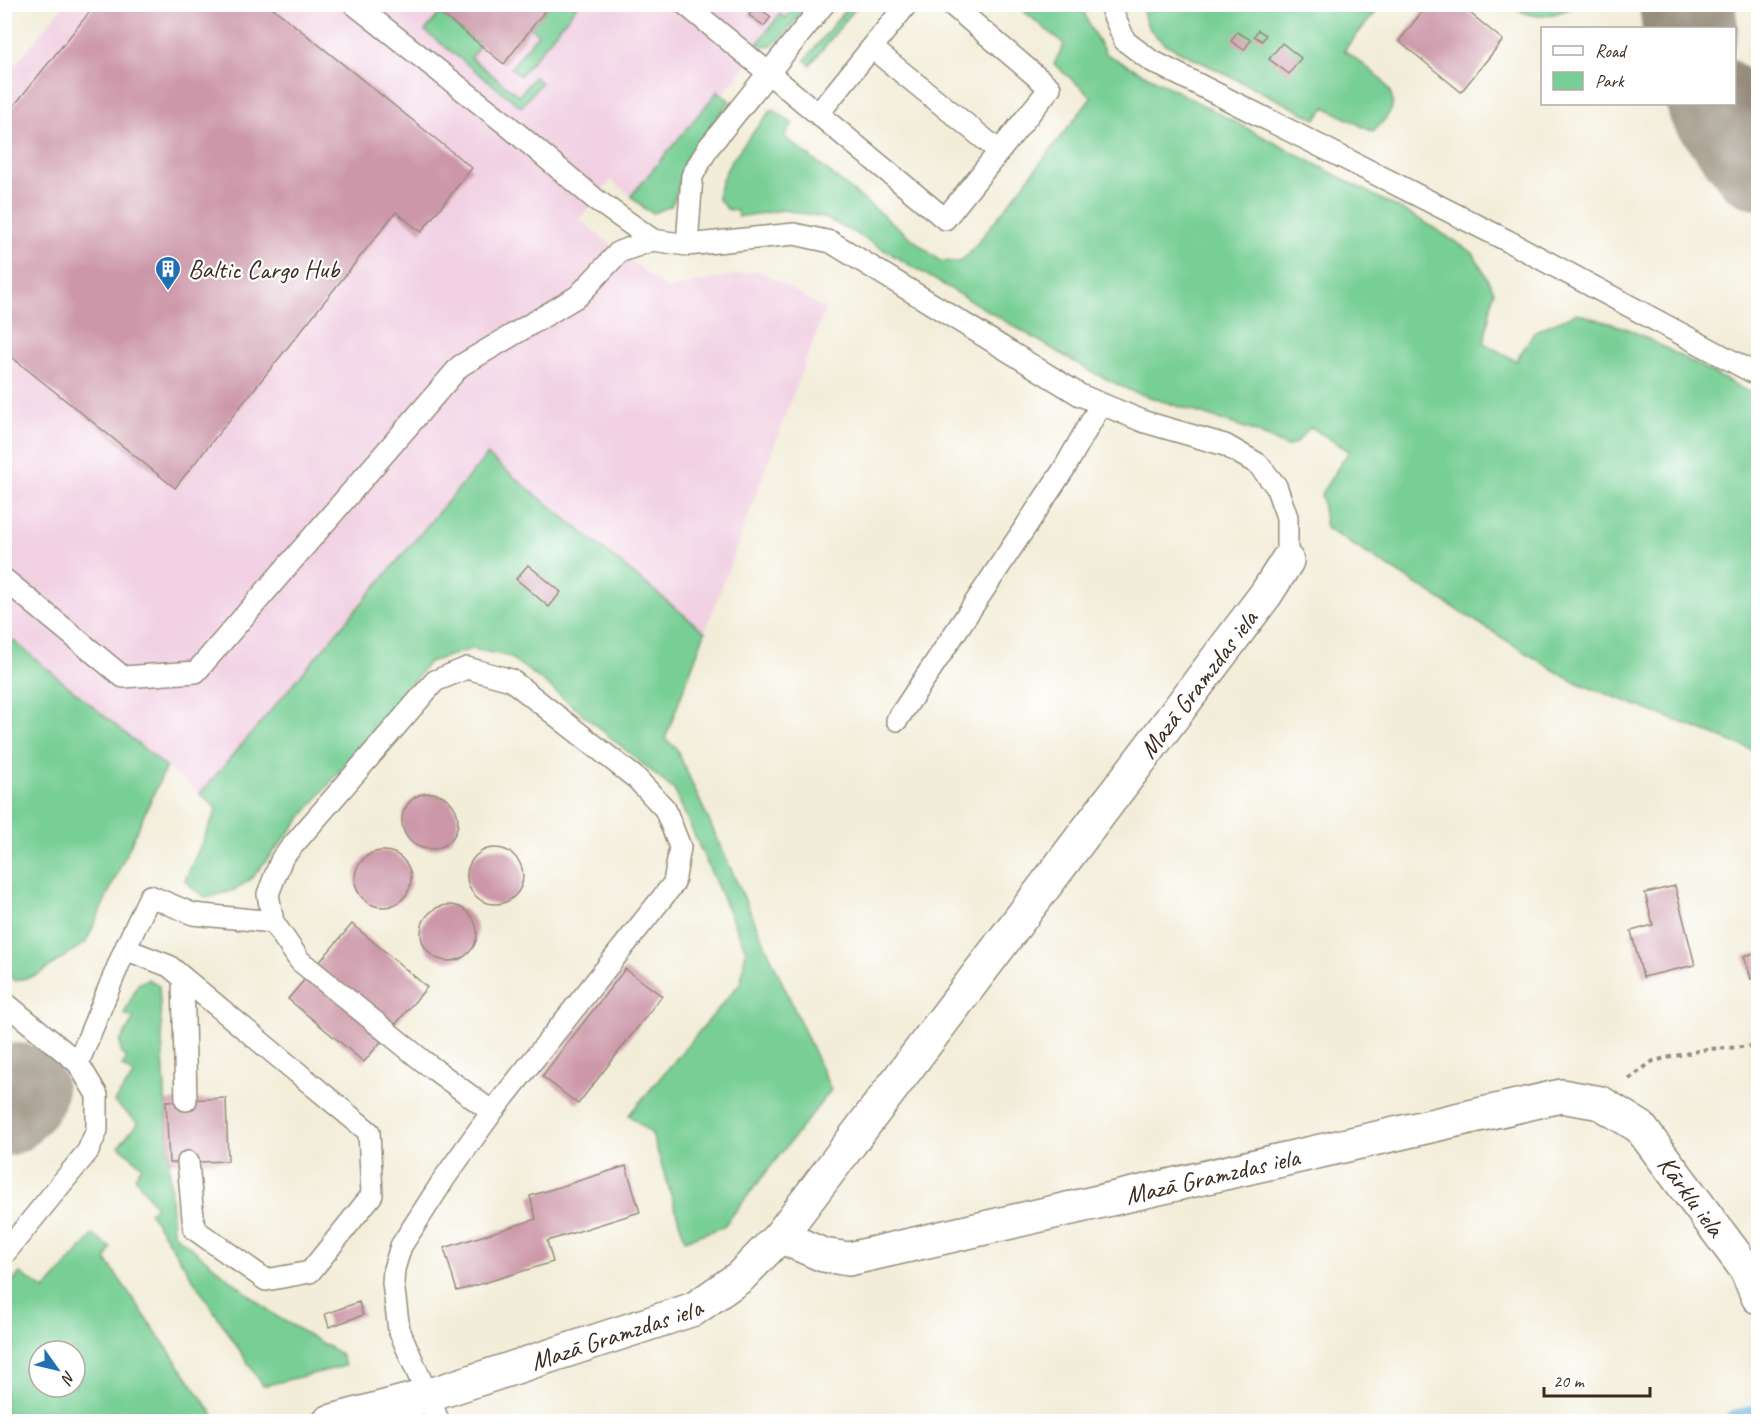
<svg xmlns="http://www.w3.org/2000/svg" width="1763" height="1426" viewBox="0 0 1763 1426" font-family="Caveat,sans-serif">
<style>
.built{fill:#f1d0e2}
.green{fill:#78cf95;stroke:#5a7c5a;stroke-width:1.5;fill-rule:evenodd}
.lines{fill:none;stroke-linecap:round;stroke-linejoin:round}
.stream{stroke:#5eb3da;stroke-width:10}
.taxiway{stroke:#968c7b;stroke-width:96}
.building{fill:#cc97a8}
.service-casing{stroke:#968c7b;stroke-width:24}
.minor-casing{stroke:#968c7b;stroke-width:36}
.path{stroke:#968c7b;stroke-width:4;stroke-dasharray:4.5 4.5;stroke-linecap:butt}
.service{stroke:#fff;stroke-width:21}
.minor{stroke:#fff;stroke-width:33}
.labels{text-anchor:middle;stroke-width:4.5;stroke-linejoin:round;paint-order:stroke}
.poi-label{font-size:26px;fill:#3b2a1e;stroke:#fff;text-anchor:start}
.street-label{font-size:26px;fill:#3b2a1e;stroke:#fff}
</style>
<rect width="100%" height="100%" fill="#fff"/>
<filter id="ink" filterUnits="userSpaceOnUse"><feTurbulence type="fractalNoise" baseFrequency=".0167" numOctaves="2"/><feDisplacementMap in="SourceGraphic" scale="12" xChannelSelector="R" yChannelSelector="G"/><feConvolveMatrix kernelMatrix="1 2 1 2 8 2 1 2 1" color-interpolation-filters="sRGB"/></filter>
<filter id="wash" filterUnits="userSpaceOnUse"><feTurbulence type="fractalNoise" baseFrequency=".008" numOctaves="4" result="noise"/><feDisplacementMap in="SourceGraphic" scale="24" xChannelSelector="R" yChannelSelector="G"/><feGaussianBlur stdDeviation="1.35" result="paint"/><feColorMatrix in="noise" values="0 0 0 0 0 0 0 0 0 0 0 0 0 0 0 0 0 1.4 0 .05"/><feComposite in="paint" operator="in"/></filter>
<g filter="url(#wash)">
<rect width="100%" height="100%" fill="#f2edd8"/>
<path class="built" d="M64,5H796L636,200L611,180L579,219L666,289L758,270L825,309L705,632L487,455L200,794L5,633V77Z"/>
<path class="green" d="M1143,4L1382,5L1344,50C1360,63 1401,86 1391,110C1387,118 1379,126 1373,132L1325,107L1316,119L1165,44C1152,33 1142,23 1143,4Z
M550,5H578L520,76L511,68L538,34L531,28Z
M796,5H807C799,15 783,40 771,45C766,47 762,45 757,44L780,14L785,18Z
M849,5H858L810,65L805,60Z
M1016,5H1081L1090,27L1106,54L1421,220L1473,253L1494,291L1484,343L1516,361L1535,331L1577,313L1631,330L1758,397V752L1570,680L1326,528L1321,494L1349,451L1311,427L1296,443L1287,447L1252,430L1131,391L1092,372L857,234L823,217L783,210L738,217L737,211L727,209L718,199C719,167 753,134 772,109L793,124L784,136L940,261L959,262L969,254L1092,97L1054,64L1064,44Z
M1512,5H1576L1574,7C1550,16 1534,23 1512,5Z
M440,13L480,45L471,58L519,96L534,77L541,83L521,107L425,31Z
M718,91L730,101L684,162L676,196L671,206L654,213L645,209L631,196Z
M487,455L705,632L665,739L676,748L831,1090L723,1227L685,1240L652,1134L629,1115L741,982L746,950L674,790L540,679L508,656L472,649L429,662L251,879L234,890L207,898L195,890L185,880L217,809L200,794Z
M4,633L166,767L86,942L37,975L15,981L4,972Z
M148,979L159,986L173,1233L274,1315L341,1354L345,1366L263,1386L149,1212L156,1207L135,1177L142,1166L119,1146L138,1123L114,1102L134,1075L122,1066L127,1058L121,1053L120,1042L134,1018L124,1014L138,984Z
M93,1235L111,1248L106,1260L217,1420L210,1422L5,1421V1291L20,1273L45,1290ZM39,1351H75V1387H39Z"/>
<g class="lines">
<path class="stream" d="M1731,1422L1732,1416L1758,1409"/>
<path class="taxiway" d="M1687,4L1690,28
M1715,104L1758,161
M4,1108L19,1091"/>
</g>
<g id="blocks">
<path class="building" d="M96,4H268L472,168L421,232L396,212L175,488L4,351V118Z
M429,4H550L504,64Z
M1428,4H1459L1503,40L1461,92L1399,41Z
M756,6L771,17L764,26L749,15Z
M1258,30L1266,35L1262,41L1254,36Z
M1237,32L1251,40L1244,50L1231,41Z
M1282,43L1301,58L1289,74L1269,59Z
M528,565L561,592L549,607L516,579Z
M402 821a28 28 0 1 1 56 0a28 28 0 1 1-56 0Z
M467 876a28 28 0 1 1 56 0a28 28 0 1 1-56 0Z
M355 879a28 28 0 1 1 56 0a28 28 0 1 1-56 0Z
M1675,886L1695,965L1643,977L1631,931L1653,925L1645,893Z
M421 933a28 28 0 1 1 56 0a28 28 0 1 1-56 0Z
M352,924L427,987L364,1062L288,999Z
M1758,952V977L1751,979L1744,956Z
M625,969L662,996L578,1104L542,1076Z
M226,1098L228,1161L169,1163L166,1101Z
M626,1166L640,1212L547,1241L553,1262L457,1291L444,1248L536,1219L530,1196Z
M359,1302L363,1315L329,1327L325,1314Z"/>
</g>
</g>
<g filter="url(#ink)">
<use href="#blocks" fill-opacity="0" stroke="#968c7b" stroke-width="1.5"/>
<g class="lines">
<defs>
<path id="service" d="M354,4L506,124L595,199L653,240L687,245L692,176L708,148L824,4
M685,4L945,219L1050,88L951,4
M1109,4L1125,41L1150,60L1508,241L1758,375
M872,48L999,151
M818,114L907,4
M687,245L794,234L831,242L1080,395L1145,422L1225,445L1258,464L1276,486L1287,517V561
M4,579L123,677L196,672L460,366L578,296L619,252L653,240
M897,720L1064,469L1101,404
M183,980L186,1100
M4,1002L78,1063L97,1095V1130L88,1151L4,1254
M78,1063L125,949
M188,1162L194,1229L266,1280L310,1272L372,1195L369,1132L169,966L125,949L150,896L193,914L273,922
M439,1422L399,1330L393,1283L394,1269L401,1246L446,1176L492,1112L674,883L680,847L665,809L637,779L511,680L467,668L435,681L282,858L268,894L273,922L300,961L423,1061L492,1112"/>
<g id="minor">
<path id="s1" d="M780,1236L823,1255L849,1259L1561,1096L1601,1103L1640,1127L1746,1269L1758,1297"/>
<path id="s2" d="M329,1422L430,1395L694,1309L740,1277L780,1236L1266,594L1287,561"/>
</g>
</defs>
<use href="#service" class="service-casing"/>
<use href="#minor" class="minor-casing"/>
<path class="path" d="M1629,1079L1653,1061L1707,1049L1758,1046"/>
<use href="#service" class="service"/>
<use href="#minor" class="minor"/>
</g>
</g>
<defs>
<symbol id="building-pin" viewBox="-11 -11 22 30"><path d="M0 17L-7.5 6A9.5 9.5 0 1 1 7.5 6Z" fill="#1f6fb2" stroke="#fff"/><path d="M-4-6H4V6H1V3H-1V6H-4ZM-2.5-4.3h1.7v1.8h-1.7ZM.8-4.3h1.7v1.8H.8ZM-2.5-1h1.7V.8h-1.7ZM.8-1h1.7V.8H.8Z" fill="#fff"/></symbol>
</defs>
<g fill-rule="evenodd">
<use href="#building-pin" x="153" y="254" width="30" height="40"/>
</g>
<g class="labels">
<g class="poi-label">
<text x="188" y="278">Baltic Cargo Hub</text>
</g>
<g class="street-label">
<text dy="9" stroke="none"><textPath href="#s2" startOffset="1188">Mazā Gramzdas iela</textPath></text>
<text dy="9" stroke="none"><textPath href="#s1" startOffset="446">Mazā Gramzdas iela</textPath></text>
<text dy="9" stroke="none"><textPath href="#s1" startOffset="976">Kārklu iela</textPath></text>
<text dy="9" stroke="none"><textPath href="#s2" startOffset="300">Mazā Gramzdas iela</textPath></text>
</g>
</g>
<rect width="1763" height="1426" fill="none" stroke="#fff" stroke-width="24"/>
<rect x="1541" y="27" width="195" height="78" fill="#ffffff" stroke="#b1aaa5" stroke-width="1.5"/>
<rect x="1553" y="46" width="30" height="9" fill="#ffffff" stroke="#b1aaa5" stroke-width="1.5"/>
<text x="1595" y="57" font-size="18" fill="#3b2a1e">Road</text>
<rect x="1553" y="72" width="30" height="18" fill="#78cf95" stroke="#b1aaa5" stroke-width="1.5"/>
<text x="1595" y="87" font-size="18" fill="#3b2a1e">Park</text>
<g transform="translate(57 1369) rotate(124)"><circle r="28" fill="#ffffff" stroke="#b1aaa5" stroke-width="1.5"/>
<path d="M0-4.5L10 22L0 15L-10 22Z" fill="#1f6fb2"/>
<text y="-9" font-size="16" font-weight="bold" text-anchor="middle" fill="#3b2a1e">N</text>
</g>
<path d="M1544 1387v9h106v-9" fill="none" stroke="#3b2a1e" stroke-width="3"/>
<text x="1553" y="1387" font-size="18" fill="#3b2a1e" stroke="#ffffff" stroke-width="4.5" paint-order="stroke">20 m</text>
</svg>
